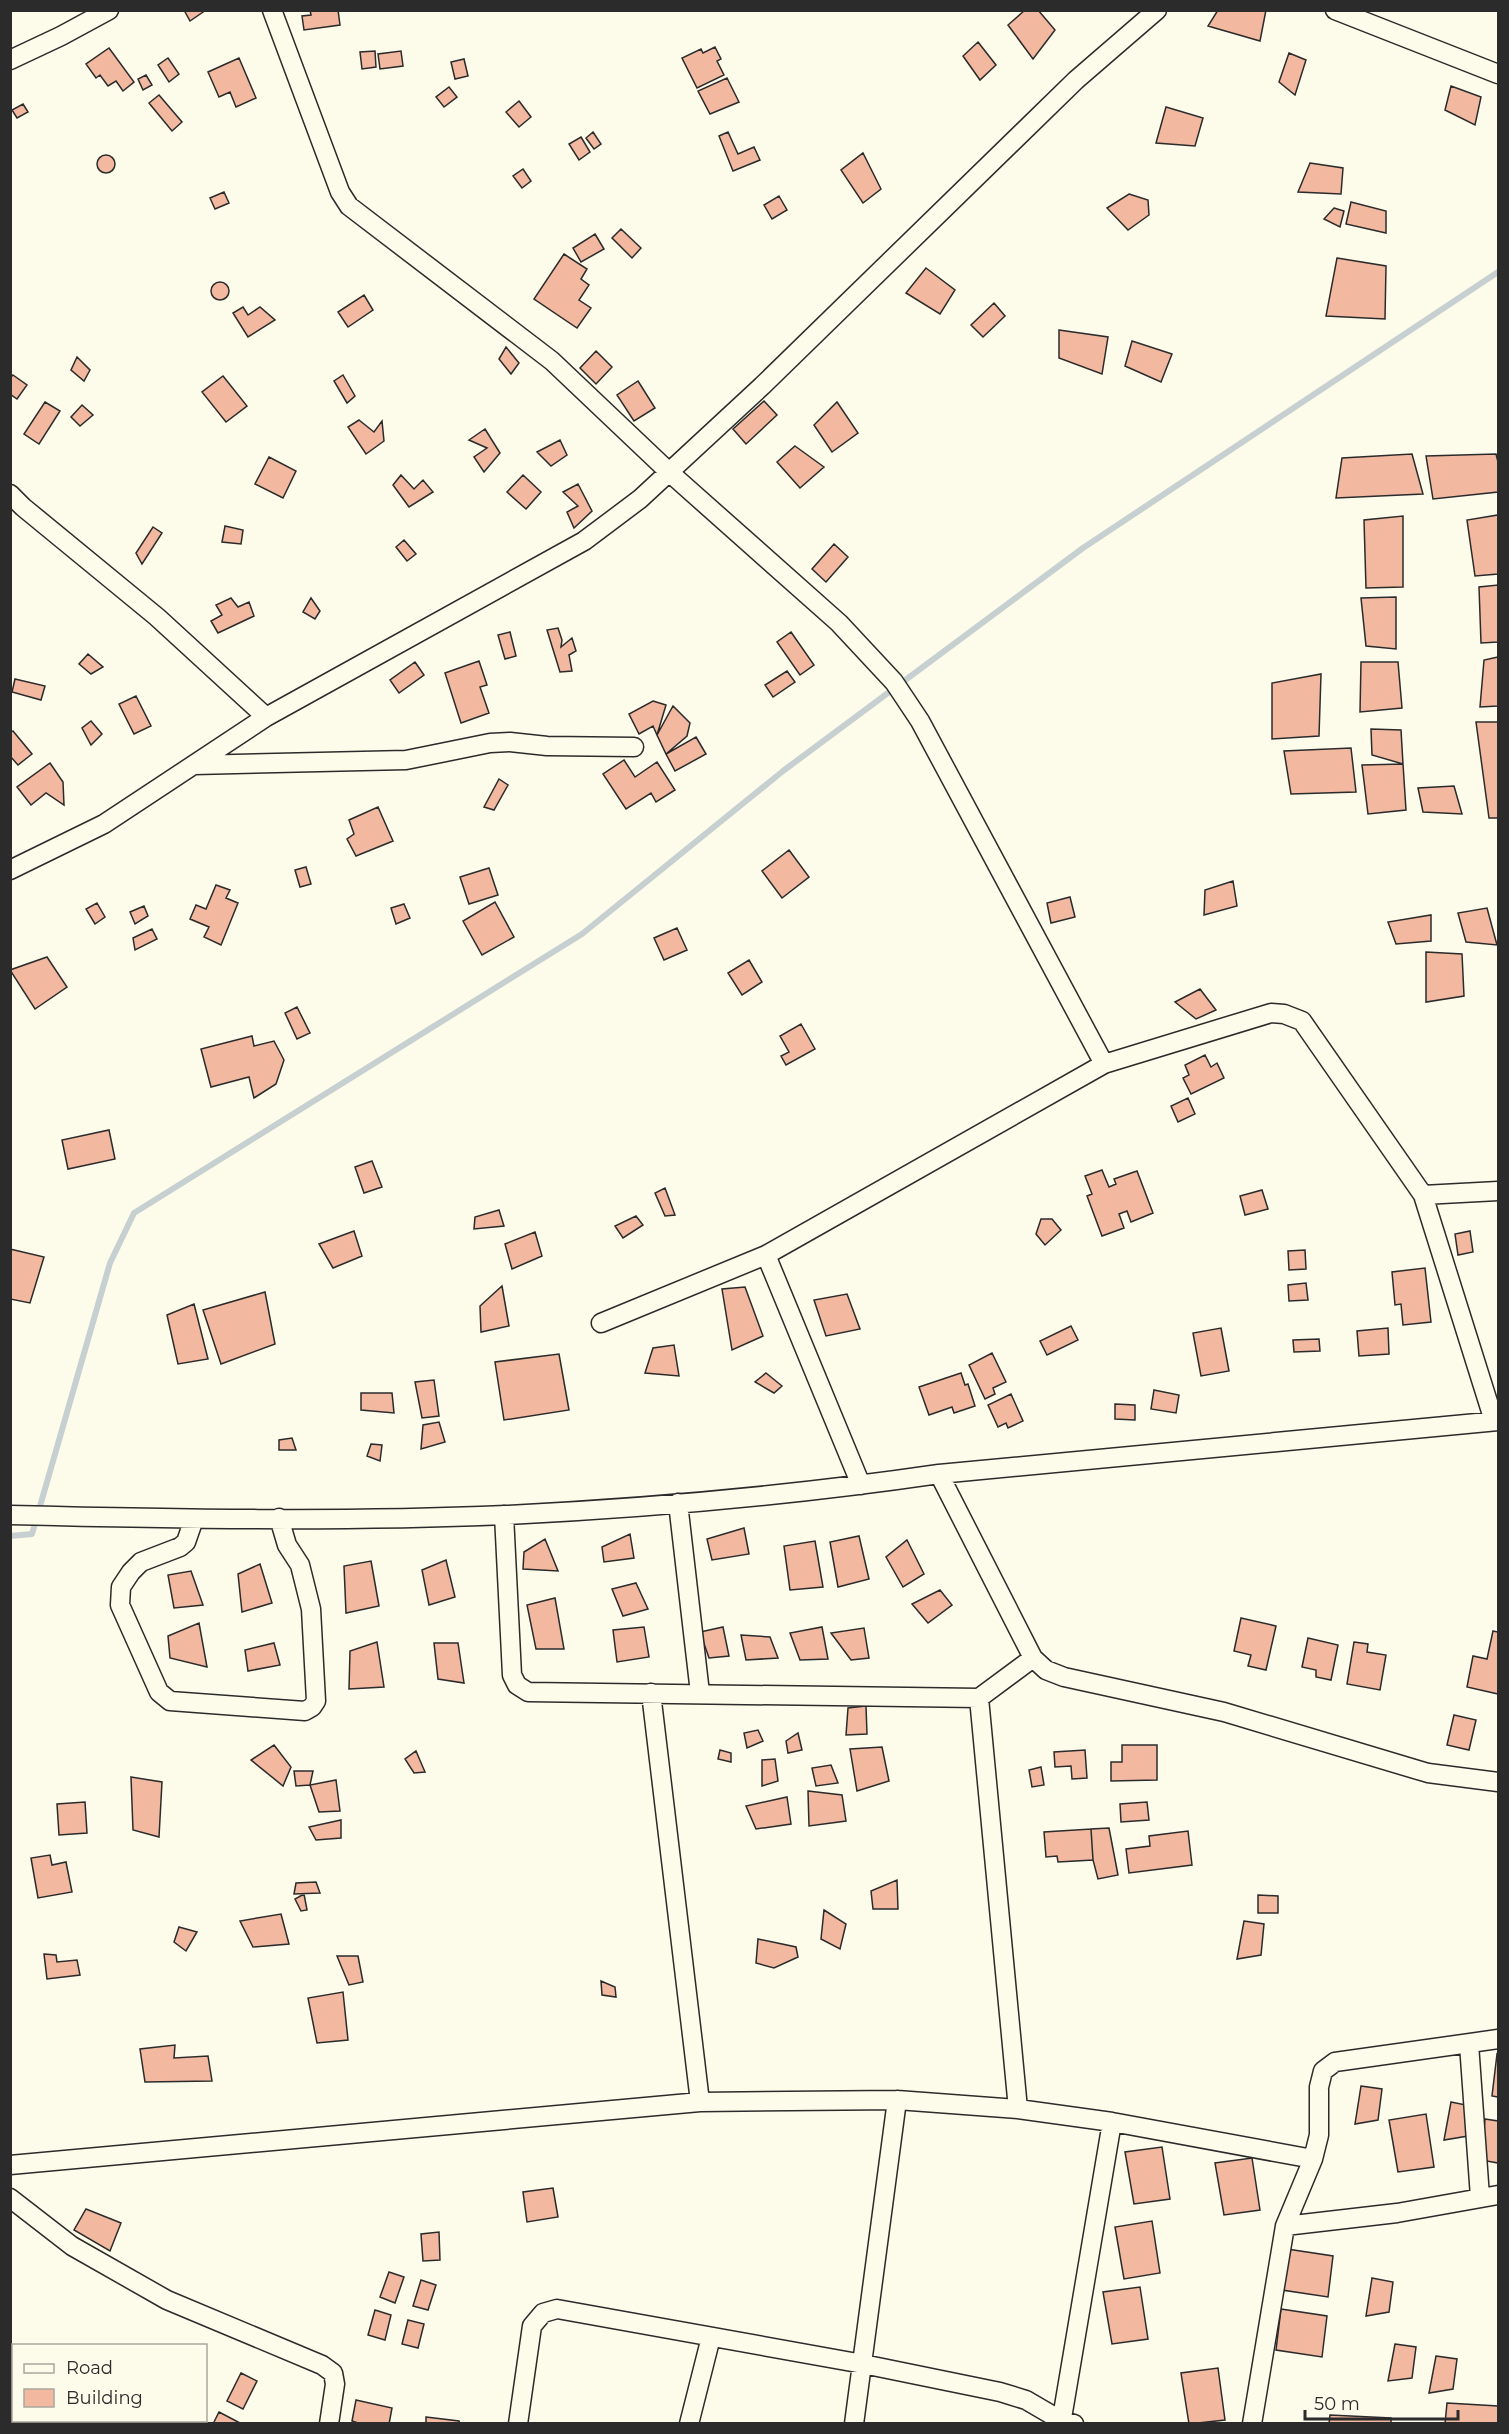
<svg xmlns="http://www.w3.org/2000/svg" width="1509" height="2434" viewBox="0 0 1509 2434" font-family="Montserrat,sans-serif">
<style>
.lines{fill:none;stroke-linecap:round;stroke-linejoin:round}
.stream{stroke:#c7d0d0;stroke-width:6}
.building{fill:#f2b8a0;stroke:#2b2b2b;stroke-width:1.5}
.street-casing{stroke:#2b2b2b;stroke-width:21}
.street{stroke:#fdfbea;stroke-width:18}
</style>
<rect width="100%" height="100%" fill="#fdfbea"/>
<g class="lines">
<path class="stream" d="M10,1536L32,1534L110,1263L134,1213L582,934L783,771L1083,548L1498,272"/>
</g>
<path class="building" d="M184,10H206L190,21Z
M310,10H338L340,25L304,30L302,16L311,15Z
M1025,10H1038L1055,30L1033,59L1008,25Z
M1218,10H1266L1260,41L1208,26Z
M978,42L996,65L980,80L963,56Z
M715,47L721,59L717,61L724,75L697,88L682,58L701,49L703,53Z
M109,48L134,82L123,91L116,81L108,86L100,75L96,78L86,64Z
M375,51L376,67L362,69L360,52Z
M401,51L403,66L380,69L378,54Z
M1289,53L1306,60L1295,95L1279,82Z
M168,58L179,74L169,82L158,65Z
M239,58L256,98L236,107L230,92L219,97L208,72Z
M464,59L468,76L455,79L451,62Z
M146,75L152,85L143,90L138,79Z
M727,78L739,102L710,114L698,91Z
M1451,86L1481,97L1475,125L1445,110Z
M449,87L457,97L444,107L436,97Z
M159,95L182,122L172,131L149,103Z
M519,101L531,117L519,127L506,112Z
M23,104L28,112L17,118L12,110Z
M1166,107L1203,118L1195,146L1156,143Z
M593,132L601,144L594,149L586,138Z
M728,132L738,154L754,147L760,160L733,171L719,136Z
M581,137L590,152L579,160L569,144Z
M863,153L881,189L863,203L841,170Z
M97 164a9 9 0 1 1 18 0a9 9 0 1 1-18 0Z
M1310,163L1343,168L1341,194L1298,192Z
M523,169L531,181L522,188L513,176Z
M224,192L229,203L215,209L210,198Z
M1129,194L1148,200L1149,215L1128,230L1107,208Z
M779,196L787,210L772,219L764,205Z
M1351,202L1386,211V233L1346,224Z
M1334,208L1344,211L1340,227L1324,219Z
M621,229L641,248L632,258L612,238Z
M595,234L604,249L581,262L573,248Z
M564,254L587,269L581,279L589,285L579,300L591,308L577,328L534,299Z
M1337,258L1386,266L1385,319L1326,316Z
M926,268L955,290L940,314L906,293Z
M211 291a9 9 0 1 1 18 0a9 9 0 1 1-18 0Z
M364,295L373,310L348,327L338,312Z
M994,303L1005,316L983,337L971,325Z
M243,307L248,315L260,307L275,320L248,337L233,313Z
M1059,330L1108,337L1102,374L1059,358Z
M1132,341L1172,354L1161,382L1125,366Z
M506,347L519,363L511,374L499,359Z
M596,351L612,367L596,384L580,368Z
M77,357L90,370L84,381L71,370Z
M13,375L27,385L17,399L10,394V378Z
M343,375L355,396L347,403L334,381Z
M223,376L247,406L226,422L202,392Z
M638,381L655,408L634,421L617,395Z
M764,401L777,415L746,444L733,429Z
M45,402L60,411L39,444L24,434Z
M837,402L858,433L832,452L814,425Z
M82,405L93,415L80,426L71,417Z
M359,420L374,432L382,421L384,441L366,454L348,427Z
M485,429L500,453L484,472L474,457L487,448L469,440Z
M560,440L567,455L551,466L537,452Z
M795,446L824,467L800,488L777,462Z
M1412,454L1423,494L1336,498L1342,458Z
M1496,454L1498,462V492L1433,499L1426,456Z
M269,457L296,471L283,498L255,484Z
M401,475L414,489L423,480L433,492L409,507L393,485Z
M523,475L541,492L526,509L507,492Z
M578,484L592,511L574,528L567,512L578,506L563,492Z
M1498,515V574L1475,576L1467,520Z
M1403,516V587L1366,588L1364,520Z
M225,526L243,530L241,544L222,542Z
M153,527L162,533L142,564L136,553Z
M404,540L416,554L407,561L396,547Z
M834,544L848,557L826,582L812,569Z
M1498,585V642L1481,643L1479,587Z
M1396,597V649L1366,646L1361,598Z
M231,598L238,607L249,602L254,616L218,633L211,621L222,615L216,605Z
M311,598L320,611L315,619L303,612Z
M558,628L562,640L561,647L572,638L576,651L569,655L572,671L560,672L547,630Z
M510,632L516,656L505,659L498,635Z
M791,632L814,665L800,675L777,642Z
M88,654L103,667L91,674L79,664Z
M1498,657V706L1480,707L1484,660Z
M479,661L487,685L480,687L489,713L461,723L445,673Z
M415,662L424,675L399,693L390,680Z
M1361,662H1398L1402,708L1360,712Z
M787,671L795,682L773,697L765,685Z
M1321,674L1319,736L1272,739V683Z
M15,679L45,686L41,700L12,692Z
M136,696L151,726L134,734L119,704Z
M653,701L666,705L657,735L653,726L639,734L629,714Z
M673,706L690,723L687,736L666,754L657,735Z
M91,721L102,734L91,745L82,728Z
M1476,722H1498V818H1489Z
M1371,729L1401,730L1403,764L1372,755Z
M13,731L32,754L18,765L10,756V733Z
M696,737L706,754L675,771L666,754Z
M1351,748L1356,792L1291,794L1284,751Z
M624,760L635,777L657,762L675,790L656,802L651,793L626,809L603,774Z
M50,763L63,782L64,805L46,793L31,805L17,787Z
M1403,764L1406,810L1368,814L1362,765Z
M499,779L508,785L494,810L484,807Z
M1454,786L1462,814L1423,812L1418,788Z
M378,807L393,841L356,856L347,839L354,834L349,820Z
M789,850L809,877L782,898L762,871Z
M306,867L311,884L300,887L295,870Z
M489,868L498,895L469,904L460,877Z
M1233,881L1237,906L1204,915L1205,890Z
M216,885L230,890L226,898L238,903L221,945L204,937L209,927L190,919L196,905L206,909Z
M1070,897L1075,917L1051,923L1047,903Z
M495,902L514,937L482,955L463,921Z
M97,903L105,917L95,924L86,909Z
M404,904L410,918L396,924L391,908Z
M144,906L148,916L135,924L130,912Z
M1487,908L1497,945L1466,942L1458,913Z
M1431,915V941L1396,944L1388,922Z
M677,928L687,950L664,960L654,938Z
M152,929L157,939L135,950L133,938Z
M1426,952L1462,954L1464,996L1426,1002Z
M47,957L67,987L35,1009L10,970Z
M749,960L762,982L742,995L728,973Z
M1200,989L1216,1010L1196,1019L1175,1002Z
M297,1007L310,1033L297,1039L285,1013Z
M801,1024L815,1049L786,1065L781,1056L789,1052L780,1036Z
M252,1036L254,1046L274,1041L284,1060L276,1084L254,1098L249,1077L211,1087L201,1049Z
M1205,1055L1211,1067L1217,1063L1224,1078L1191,1094L1183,1078L1189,1075L1185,1065Z
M1188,1098L1195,1114L1178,1122L1171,1106Z
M109,1130L115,1159L68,1169L62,1140Z
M372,1161L382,1187L364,1193L355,1167Z
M1102,1170L1109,1187L1116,1184L1114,1179L1137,1171L1153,1213L1131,1222L1127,1211L1119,1214L1124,1228L1102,1236L1087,1196L1092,1194L1085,1176Z
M665,1188L675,1215L665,1216L655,1193Z
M1262,1190L1268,1209L1245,1215L1240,1196Z
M499,1210L504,1226L474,1229L475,1217Z
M636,1216L643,1225L623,1238L615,1226Z
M1041,1219H1052L1061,1230L1045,1245L1036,1234Z
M354,1231L362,1256L333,1268L319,1244Z
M1470,1231L1473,1252L1458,1255L1455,1234Z
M535,1232L542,1256L512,1269L505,1244Z
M10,1249L44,1257L30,1303L10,1299Z
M1305,1250L1306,1269L1289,1270L1288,1251Z
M1425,1268L1431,1322L1403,1325L1401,1304L1395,1305L1392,1272Z
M1306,1283L1308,1300L1289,1301L1288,1285Z
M502,1286L509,1326L481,1332L480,1306Z
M745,1287L763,1336L732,1350L722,1289Z
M265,1292L275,1344L221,1364L203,1310Z
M847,1294L860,1329L826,1336L814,1300Z
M194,1304L208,1359L178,1364L167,1315Z
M1071,1326L1078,1340L1047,1355L1040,1341Z
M1221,1328L1229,1371L1201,1376L1193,1333Z
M1388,1328L1389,1354L1359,1356L1357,1331Z
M1319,1339L1320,1351L1294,1352L1293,1340Z
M674,1345L679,1376L645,1373L653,1348Z
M992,1353L1006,1382L993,1388L995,1394L985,1399L969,1365Z
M559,1354L569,1410L504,1420L495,1362Z
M766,1373L782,1386L774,1393L755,1382Z
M961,1373L965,1385L968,1384L975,1406L954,1413L952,1407L929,1415L919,1387Z
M434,1380L439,1416L422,1418L415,1382Z
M1154,1390L1179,1395L1176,1413L1151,1409Z
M361,1393H392L394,1413L361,1410Z
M1011,1394L1023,1421L1008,1428L1006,1423L998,1427L988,1405Z
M1115,1404L1135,1405V1420L1115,1419Z
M439,1422L445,1442L421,1449L423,1425Z
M292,1438L296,1450H279V1440Z
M371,1444L382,1445L380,1461L367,1456Z
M744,1528L749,1554L712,1560L707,1539Z
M630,1534L634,1558L604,1562L602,1547Z
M859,1536L869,1579L838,1587L830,1542Z
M545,1539L558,1571L523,1569L524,1552Z
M907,1540L924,1574L903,1587L886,1557Z
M815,1541L823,1587L790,1590L784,1546Z
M446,1560L455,1597L429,1605L422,1570Z
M371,1561L379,1606L346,1613L344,1566Z
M260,1564L272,1603L242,1612L238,1574Z
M191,1571L203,1605L174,1608L168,1575Z
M636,1583L648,1609L623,1616L612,1589Z
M940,1590L952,1605L928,1623L912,1604Z
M555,1598L564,1649H536L527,1605Z
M1241,1618L1276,1626L1266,1670L1248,1666L1251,1655L1234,1651Z
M199,1623L207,1667L170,1658L168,1636Z
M644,1627L649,1657L617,1662L613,1630Z
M723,1627L729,1656L709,1658L700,1632Z
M822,1627L828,1659L800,1660L790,1633Z
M864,1628L869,1658L851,1660L831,1633Z
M1493,1631L1498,1632V1694L1467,1687L1473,1656L1487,1659Z
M741,1635L770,1637L778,1658L746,1660Z
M1308,1638L1338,1645L1331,1680L1316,1677V1670L1302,1667Z
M377,1642L384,1687L349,1689L350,1651Z
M1354,1642L1368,1644L1367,1652L1386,1655L1380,1690L1347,1684Z
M274,1643L280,1665L248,1671L245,1650Z
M434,1643H458L464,1683L438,1679Z
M866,1706L867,1734L846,1735L848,1708Z
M1454,1715L1476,1720L1469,1750L1447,1745Z
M758,1730L763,1741L747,1748L744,1733Z
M798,1733L802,1750L788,1753L786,1741Z
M274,1745L291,1767L283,1786L251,1760Z
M1122,1745H1157V1780L1111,1781V1762H1122Z
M882,1747L889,1781L857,1791L850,1749Z
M720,1750L731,1753V1762L718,1759Z
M1085,1750L1087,1778L1072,1779L1071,1766L1055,1767L1054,1752Z
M416,1751L425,1772L414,1773L405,1759Z
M775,1759L778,1781L762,1786V1760Z
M831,1765L838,1783L816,1786L812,1768Z
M1041,1767L1044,1785L1032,1787L1029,1770Z
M294,1771H313L310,1785L296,1786Z
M131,1777L162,1782L159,1837L133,1830Z
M336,1780L340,1811L319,1812L310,1785Z
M808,1791L842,1795L846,1821L809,1826Z
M787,1797L791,1824L756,1829L746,1806Z
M85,1802L87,1833L59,1835L57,1804Z
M1147,1802L1149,1820L1121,1822L1120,1804Z
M341,1820V1838L316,1840L309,1827Z
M1109,1828L1118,1875L1098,1879L1093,1860L1091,1829Z
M1091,1829L1093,1860L1058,1862L1057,1856L1046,1857L1044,1832Z
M1188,1831L1192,1865L1129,1873L1126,1849L1150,1846L1149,1836Z
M50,1855L52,1865L66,1862L72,1892L38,1898L31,1858Z
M897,1880L898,1909H873L871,1891Z
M316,1882L320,1893L294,1894L296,1883Z
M304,1894L307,1910L301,1911L295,1899Z
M1258,1895L1278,1896V1913H1258Z
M824,1910L846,1924L840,1949L821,1939Z
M281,1914L289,1944L253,1947L240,1921Z
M1244,1921L1264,1924L1261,1955L1237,1959Z
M179,1927L197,1932L186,1951L174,1942Z
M758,1939L796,1947L798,1957L774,1968L756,1963Z
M44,1954L56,1955L57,1962L77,1960L80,1975L47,1979Z
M337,1956H358L363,1982L349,1985Z
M601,1981L615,1987L616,1997L602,1995Z
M343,1992L348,2040L317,2043L308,1998Z
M175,2045L174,2058L208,2056L212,2081L145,2082L140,2049Z
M1497,2054L1498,2055V2097L1492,2096Z
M1361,2086L1382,2089L1378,2120L1355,2124Z
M1451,2102L1471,2106L1468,2136L1444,2140Z
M1426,2114L1434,2167L1398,2172L1389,2120Z
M1485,2119L1498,2121V2163L1481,2160Z
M1162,2147L1170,2199L1134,2204L1125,2152Z
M1252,2158L1260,2210L1224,2215L1215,2163Z
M553,2188L558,2217L527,2222L523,2192Z
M86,2209L121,2223L110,2251L74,2230Z
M1152,2221L1160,2273L1124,2279L1115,2227Z
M439,2232L440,2260L423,2261L421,2234Z
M1287,2249L1333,2256L1328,2297L1282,2290Z
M389,2272L404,2277L395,2303L380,2297Z
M1372,2278L1393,2282L1389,2312L1366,2316Z
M421,2280L436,2285L428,2310L413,2306Z
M1140,2287L1148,2339L1112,2344L1103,2292Z
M1281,2309L1327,2316L1322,2357L1276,2350Z
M375,2310L391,2315L385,2340L368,2335Z
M408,2320L424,2324L418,2348L402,2344Z
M1395,2344L1416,2347L1412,2378L1388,2381Z
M1436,2356L1457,2359L1453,2389L1429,2393Z
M1218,2368L1225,2420L1189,2424L1181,2373Z
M241,2373L257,2381L243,2409L227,2401Z
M356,2400L392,2408L389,2424H361L352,2421Z
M1447,2403L1498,2406V2424H1445Z
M219,2412L240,2423V2424H213Z
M1330,2415L1391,2418V2424H1329Z
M426,2417L459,2421L460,2424H426Z"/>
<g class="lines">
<defs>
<path id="street" d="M272,10L340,192L349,206L552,361L669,472L839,623L894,682L920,721L1104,1064
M1335,10L1498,74
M10,60L61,36L109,10
M10,494L23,507L157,617L266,717
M194,765L406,760L490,743L510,742L547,746L634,747
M10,870L104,824L266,717L584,541L640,499L762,386L1076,80L1157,10
M1423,1195L1498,1191
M766,1255L861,1485
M601,1323L766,1255L1104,1064L1271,1013L1284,1014L1302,1021L1423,1195L1494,1421
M939,1474L1033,1658L1046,1670L1064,1677L1224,1712L1428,1773L1498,1782
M678,1503L700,1693
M10,1515C175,1519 341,1522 506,1515C650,1508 795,1495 939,1474L1498,1421
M504,1515L512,1675L517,1685L528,1692L979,1698L1033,1658
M194,1519L186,1542L180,1547L141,1562L131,1572L121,1587L120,1605L159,1692L170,1701L305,1711L312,1707L316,1701L311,1609L300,1565L287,1545L279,1518
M651,1693L700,2102
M979,1698L1018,2109
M1469,2044L1480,2197
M10,2165L700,2102L897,2100L1018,2109L1112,2122L1313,2159
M10,2198L72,2246L167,2300L322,2365L333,2373L335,2384L329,2424
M1285,2226L1397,2213L1498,2195
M518,2424L532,2326L543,2313L557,2309L863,2364L1000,2392L1026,2400L1062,2421L1074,2424
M689,2424L711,2337
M854,2424L897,2100
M1061,2424L1112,2122
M1252,2424L1285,2226L1313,2159L1319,2135V2087L1323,2071L1335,2062L1498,2039"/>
</defs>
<use href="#street" class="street-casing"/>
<use href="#street" class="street"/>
</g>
<rect width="1509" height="2434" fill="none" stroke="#2b2b2b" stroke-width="24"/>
<rect x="12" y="2344" width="195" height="78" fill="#fdfbea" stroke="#a9a89e" stroke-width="1.5"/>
<rect x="24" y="2364" width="30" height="9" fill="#fdfbea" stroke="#a9a89e" stroke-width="1.5"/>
<text x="66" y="2374" font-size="18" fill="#2b2b2b">Road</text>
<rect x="24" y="2389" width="30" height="18" fill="#f2b8a0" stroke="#a9a89e" stroke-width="1.5"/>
<text x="66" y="2404" font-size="18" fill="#2b2b2b">Building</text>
<path d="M1305 2410v9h153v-9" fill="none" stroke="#2b2b2b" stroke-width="3"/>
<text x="1314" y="2410" font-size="18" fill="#2b2b2b" stroke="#fdfbea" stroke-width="4.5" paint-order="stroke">50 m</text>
</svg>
